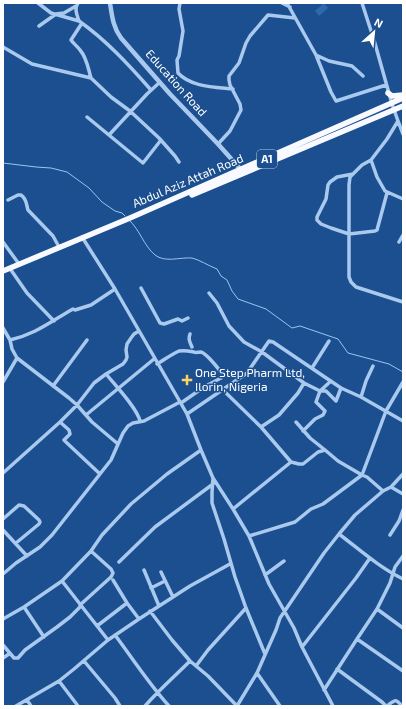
<svg xmlns="http://www.w3.org/2000/svg" width="406" height="709" viewBox="0 0 406 709" font-family="'Exo 2',sans-serif">
<style>
.green{fill:#2e69ad}
.lines{fill:none;stroke-linecap:round;stroke-linejoin:round}
.stream{stroke:#9cc4f0;stroke-width:1}
.minor{stroke:#a9c9ee;stroke-width:3.5}
.tertiary{stroke:#a9c9ee;stroke-width:4.5}
.trunk{stroke:#f8faff;stroke-width:5.5}
.poi-dot{fill:#ffd166;stroke:#1b4f8f;stroke-width:1.5}
.labels{text-anchor:middle;stroke-width:3;stroke-linejoin:round;paint-order:stroke}
.shield{fill:#1b4f8f;stroke:#bbcadd;stroke-width:1}
.shield-label{font-size:11px;font-weight:bold;fill:#fff}
.street-label{font-size:12px;fill:#fff;stroke:#1b4f8f}
.poi-label{font-size:12px;fill:#fff;stroke:#1b4f8f;text-anchor:start}
</style>
<rect width="100%" height="100%" fill="#1b4f8f"/>
<path class="green" d="M324,3L328,8L319,16L315,11Z"/>
<g class="lines">
<path class="stream" d="M3,163L36,167L51,168L67,172L89,188L102,202L115,211L122,213L125,216
M129,220C140,230 144,246 155,255C165,263 180,257 192,258C200,260 209,266 217,269L221,276L227,280L232,291L238,299L266,309L292,328L300,326L338,339L348,353L389,364L403,372"/>
<path class="minor" d="M38,3L51,13L79,21C106,40 129,65 151,90
M78,3C74,9 77,15 79,21
M180,3L179,9L183,31L179,56L177,60L178,73C191,87 214,87 233,89
M282,3L290,7
M287,3L316,55L331,92L336,101L386,85
M362,3L374,40L392,104L398,121L387,139L371,160L362,165L350,177L349,185V277L351,282L356,287L403,302
M82,23L71,40C73,43 77,46 80,50C87,58 88,68 91,78
M39,26L56,14L64,13L76,6
M3,47L32,64L91,78L111,97L130,111L159,138L175,156L179,162
M316,55L329,61L352,66L363,76
M87,117L143,163L161,140
M398,121L403,134
M109,135L147,94L160,82
M218,144L230,131L241,110L240,104L230,85L229,80V76L239,63L246,43L250,36L268,15L295,18
M371,160L377,177L385,191L403,199
M353,174L337,177L330,182L328,185L326,199L317,217V220L321,224L331,228L349,234L375,231L377,230L387,193
M8,200L18,195H21C27,199 26,204 28,210L53,236L59,247
M82,237L115,289L187,414L201,450L213,478L233,509L249,536L269,584L294,628L302,647L333,706
M3,242L19,264
M399,242L403,235
M11,270L27,293L54,321
M141,288L160,323L164,324L178,319L182,321L188,318
M209,293L217,303L229,326L244,342L262,352L304,383L320,391H326L336,401L341,388
M3,328L10,340L12,349L17,358L69,398L77,405L92,422L118,444
M190,334C188,340 190,342 192,347
M10,340C36,334 50,322 73,309L75,310L91,305L115,289
M157,364C164,360 172,354 179,351C185,350 189,351 194,352C196,353 198,352 201,352C206,353 219,369 222,374L221,378L204,387L181,403
M312,368L329,341
M106,374C115,385 137,408 140,421
M3,382L17,358
M53,386L87,340
M223,390L261,427L291,462L299,464H303L318,452L325,450L338,461L362,475L367,477L383,491
M361,397L366,381L373,366
M187,414L247,373L269,341L273,342L341,388L361,397L403,421
M86,415L154,359
M60,422L69,430L70,434L64,440L67,443L100,474
M296,422L310,438L325,450
M261,427L279,415L298,393L304,383
M303,431L315,419L323,415L325,411L316,402L320,391L331,381
M3,473L60,422L77,405L94,383L106,374L123,364L126,360L127,357L126,350L127,344L131,338L134,334L139,331
M213,478L212,492V503L224,539L235,577L246,608L265,654
M391,487L403,494
M233,509L291,462
M3,519L19,505L24,506L39,520L40,522L39,524L16,543
M3,530L27,556
M339,534C360,550 380,568 403,579
M390,535L399,521L403,510
M249,536L295,522L311,509L323,504L362,475L386,411L403,382
M119,562L155,527L213,484
M144,570L159,606
M161,572L173,597
M3,574L16,563L40,547L52,535L111,460L123,433L128,426L133,423L144,421L180,402
M265,575L284,561
M113,580L127,603
M62,581L108,640
M151,588L165,581
M80,605L111,577L113,573L111,569L91,551
M24,607L44,637
M377,609L403,628
M150,611L172,640L190,661L208,676L237,706L257,673L276,630L280,618L324,553L339,534L355,515L383,491L391,487L403,474
M3,619L24,607L62,581L91,551L102,535L131,504L167,474L201,450
M97,626L127,603L139,619
M115,635C133,659 149,684 169,706
M357,639L403,671
M3,645L14,658H18L25,650L57,627L70,617L81,606
M302,647L356,578L370,558
M3,658L9,654
M84,661L115,698L120,706
M196,666L208,650L246,608
M337,669L382,702L386,706
M257,673L280,706
M59,681L78,706
M324,690L357,639L377,609L390,583L395,567L403,556
M27,700L31,706
M16,706L59,681L74,669L108,640L139,619L190,586L230,564
M145,706C159,690 175,676 190,661
M387,706C395,700 395,698 402,706"/>
<path class="tertiary" d="M110,3C112,16 113,27 121,38L170,94L218,144L243,172"/>
<path class="trunk" d="M388,93L392,96L403,95
M192,195L403,106
M3,271L130,218L403,98"/>
</g>
<path class="poi-dot" d="M185 374h4v4h4v4h-4v4h-4v-4h-4v-4h4z"/>
<g class="labels">
<rect class="shield" x="257" y="150" width="20" height="18" rx="3"/>
<g class="shield-label">
<text x="267" y="163">A1</text>
</g>
<g class="street-label">
<text transform="translate(176 83) rotate(48)" y="4">Education Road</text>
<text transform="translate(188 181) rotate(-23)" y="4">Abdul Aziz Attah Road</text>
</g>
<g class="poi-label">
<text x="195" y="377">One Step Pharm Ltd,<tspan x="195" dy="14">Ilorin, Nigeria</tspan></text>
</g>
</g>
<rect width="406" height="709" fill="none" stroke="#ffffff" stroke-width="8"/>
<g transform="translate(374 32) rotate(27)" stroke="#1b4f8f" stroke-width="3" paint-order="stroke">
<path d="M0-3L7 15L0 10L-7 15Z" fill="#ffffff"/>
<text y="-6" font-size="11" font-weight="bold" text-anchor="middle" fill="#ffffff">N</text>
</g>
</svg>
